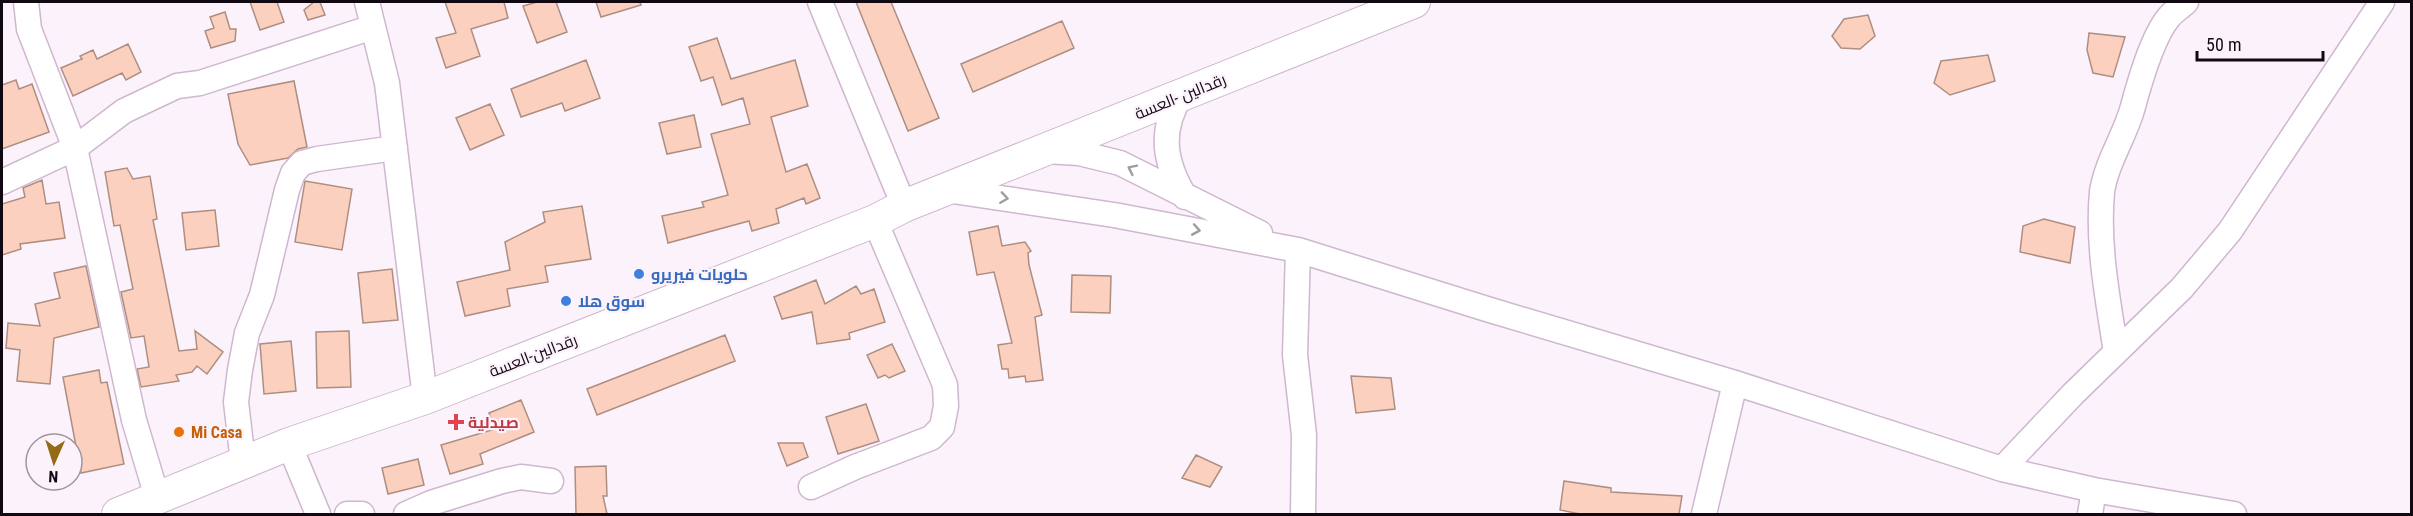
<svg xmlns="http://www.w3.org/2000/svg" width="2413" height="516" viewBox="0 0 2413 516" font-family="'Roboto Condensed',Cairo,sans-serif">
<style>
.building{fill:#fbd0be;stroke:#ae8e81;stroke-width:1.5}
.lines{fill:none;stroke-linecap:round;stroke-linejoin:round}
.minor-casing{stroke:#cfb7cf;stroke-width:27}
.major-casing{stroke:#cfb7cf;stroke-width:34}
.minor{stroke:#fff;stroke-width:24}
.major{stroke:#fff;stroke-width:32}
.oneway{stroke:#a09da0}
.shop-dot{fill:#3f7fe0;stroke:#fcf2fc;stroke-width:2}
.health-dot{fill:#e0444e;stroke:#fcf2fc;stroke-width:2}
.food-dot{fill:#e8710a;stroke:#fcf2fc;stroke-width:2}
.labels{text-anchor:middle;stroke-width:4.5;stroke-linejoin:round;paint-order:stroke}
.street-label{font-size:16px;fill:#110911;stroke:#fcf2fc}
.shop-label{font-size:16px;font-weight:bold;fill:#366cbe;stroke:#fcf2fc;text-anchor:start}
.health-label{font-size:16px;font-weight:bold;fill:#be3a42;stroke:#fcf2fc;text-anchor:start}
.food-label{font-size:16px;font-weight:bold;fill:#c56008;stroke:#fcf2fc;text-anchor:start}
</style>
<rect width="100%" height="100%" fill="#fcf2fc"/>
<path class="building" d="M250,2H277L284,22L260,30Z
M314,2H320L325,15L308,20L304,10Z
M445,2H504L508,18L471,29L480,56L446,68L436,38L456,33Z
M537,2H556L567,32L537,43L523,6Z
M596,2H640L641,5L601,17Z
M856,2H891L939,118L908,131Z
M225,12L230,29H236L235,41L211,48L205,31L214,28L210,17Z
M1868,15L1875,36L1860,49L1841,48L1832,36L1844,19Z
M1062,21L1074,48L973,92L961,64Z
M2089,33L2125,37L2113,77L2093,73L2087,50Z
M717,38L731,79L795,60L808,106L771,117L786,172L807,164L820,198L806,204L804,198L776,209L779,223L752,231L749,221L668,243L662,216L704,207L702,202L728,195L711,134L750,124L743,98L722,105L713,77L701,81L689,47Z
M128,44L141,72L126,80L122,73L73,96L61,68L82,59L80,56L93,50L97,59Z
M1988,55L1995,81L1950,95L1934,83L1941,61Z
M586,60L600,98L565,111L562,103L521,117L511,89Z
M16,80L19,89L32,84L49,132L2,149V85Z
M294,81L307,147L298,149L288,158L250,165L238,144L228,94Z
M490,104L504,135L470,150L456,118Z
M694,115L701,147L667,154L659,123Z
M127,168L133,179L150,176L157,219L153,220L179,351L197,349L195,331L223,352L207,374L197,366L192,372L176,375L179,381L141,387L137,369L149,367L144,336L131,338L121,292L133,289L120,225L114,226L105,172Z
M42,180L46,204L59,202L65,238L20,244L21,249L2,255V204L25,197L23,188Z
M305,181L352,189L342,250L295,242Z
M582,206L591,259L545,266L548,282L507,289L510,306L465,316L457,282L510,270L505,242L545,222L543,212Z
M215,210L219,246L186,250L182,213Z
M2044,219L2075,227L2070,263L2020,252L2023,226Z
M998,226L1002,246L1025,242L1031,251L1028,253L1029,265L1042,315L1035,317L1043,380L1026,382L1025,376L1009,378L1008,369H1002L998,345L1012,343L994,272L977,275L969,232Z
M86,266L99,327L54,338L50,384L17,381L20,350L6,348L8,323L40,326L35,304L60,298L54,273Z
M392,269L398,320L363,323L358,273Z
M1072,275L1111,276L1110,313L1071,312Z
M816,280L825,304L856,286L861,294L874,289L885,322L849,333L850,339L817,344L812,312L782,319L774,297Z
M349,331L351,387L317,388L316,332Z
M725,335L735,361L597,415L587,389Z
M291,341L296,391L264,394L260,344Z
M892,344L905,371L889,378L885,375L878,378L867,355Z
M99,370L101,383L107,382L124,464L81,473L63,377Z
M1351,376L1391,378L1395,409L1356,413Z
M521,400L534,432L480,454L483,464L450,474L441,445L495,429L489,413Z
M866,404L879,441L838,454L826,417Z
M778,443H803L808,457L787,466Z
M1196,455L1222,467L1210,487L1182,478Z
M418,459L424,485L388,494L382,468Z
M606,466L607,496H603L607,514H576L575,467Z
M1564,481L1611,488V492L1682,496L1679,514H1580L1560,510Z"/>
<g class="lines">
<defs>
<path id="minor" d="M26,2L29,29L75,148L134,420L157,497
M367,2L387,83L425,398
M820,2L904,206
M1181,95C1159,131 1164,162 1185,197
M1046,151L1079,153L1120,163L1260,233
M2,182L75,148L124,111L177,86L200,83L373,27
M946,190L1114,215L1298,250L1490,310L1735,383L2002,469L2094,490L2234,514
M1298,250L1295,355L1304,435L1303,514
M2116,352C2108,300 2097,245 2102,192C2106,164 2124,137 2132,110C2139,84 2152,37 2169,17C2174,11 2181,7 2186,2
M289,444L318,514
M243,462L236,402L240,370L247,333L262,295L287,190L293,173L302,163L317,159L395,148
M2002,469L2073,394L2182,288L2230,231L2382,2
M811,487L855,467L931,438L942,427L946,406L945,385L875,221
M347,514H362
M406,514L431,503L502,481L521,477L551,481
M1704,514L1735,383
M2090,514L2094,490"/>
<path id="major" d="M118,514L289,444L425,398L875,221L904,206L1414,2"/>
</defs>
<use href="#minor" class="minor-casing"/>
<use href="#major" class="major-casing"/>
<use href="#minor" class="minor"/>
<use href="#major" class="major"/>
</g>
<defs><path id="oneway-chevron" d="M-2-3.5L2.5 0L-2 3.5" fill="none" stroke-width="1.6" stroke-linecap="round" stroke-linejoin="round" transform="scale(1.5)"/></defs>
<g class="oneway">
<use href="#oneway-chevron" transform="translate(1132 169) rotate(-154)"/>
<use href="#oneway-chevron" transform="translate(1004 198) rotate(8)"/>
<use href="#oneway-chevron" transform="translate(1196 230) rotate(10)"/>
</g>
<g class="shop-dot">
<circle cx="639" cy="274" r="6"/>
<circle cx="566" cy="301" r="6"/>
</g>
<path class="health-dot" d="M453 413h6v6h6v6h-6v6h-6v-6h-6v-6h6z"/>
<circle class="food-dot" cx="179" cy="432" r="6"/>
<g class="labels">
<g class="street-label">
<text transform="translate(1180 96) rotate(-22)" y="6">رقدالين -العسة</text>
<text transform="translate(533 355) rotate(-21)" y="6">رقدالين-العسة</text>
</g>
<g class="shop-label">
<text x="651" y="280">حلويات فيريرو</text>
<text x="578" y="307">سوق هلا</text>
</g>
<g class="health-label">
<text x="468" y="428">صيدلية</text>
</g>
<g class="food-label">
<text x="191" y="438">Mi Casa</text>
</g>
</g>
<rect width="2413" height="516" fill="none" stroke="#110911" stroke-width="6"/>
<g transform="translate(54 462) rotate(183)"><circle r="28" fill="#fcf2fc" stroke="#9e959e" stroke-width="1.5"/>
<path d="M0-4.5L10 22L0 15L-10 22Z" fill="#946a14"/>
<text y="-9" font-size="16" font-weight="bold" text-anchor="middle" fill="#110911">N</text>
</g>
<path d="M2197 51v9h126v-9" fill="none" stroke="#110911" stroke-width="3"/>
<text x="2206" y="51" font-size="18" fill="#110911" stroke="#fcf2fc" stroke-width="4.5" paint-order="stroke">50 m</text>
</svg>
